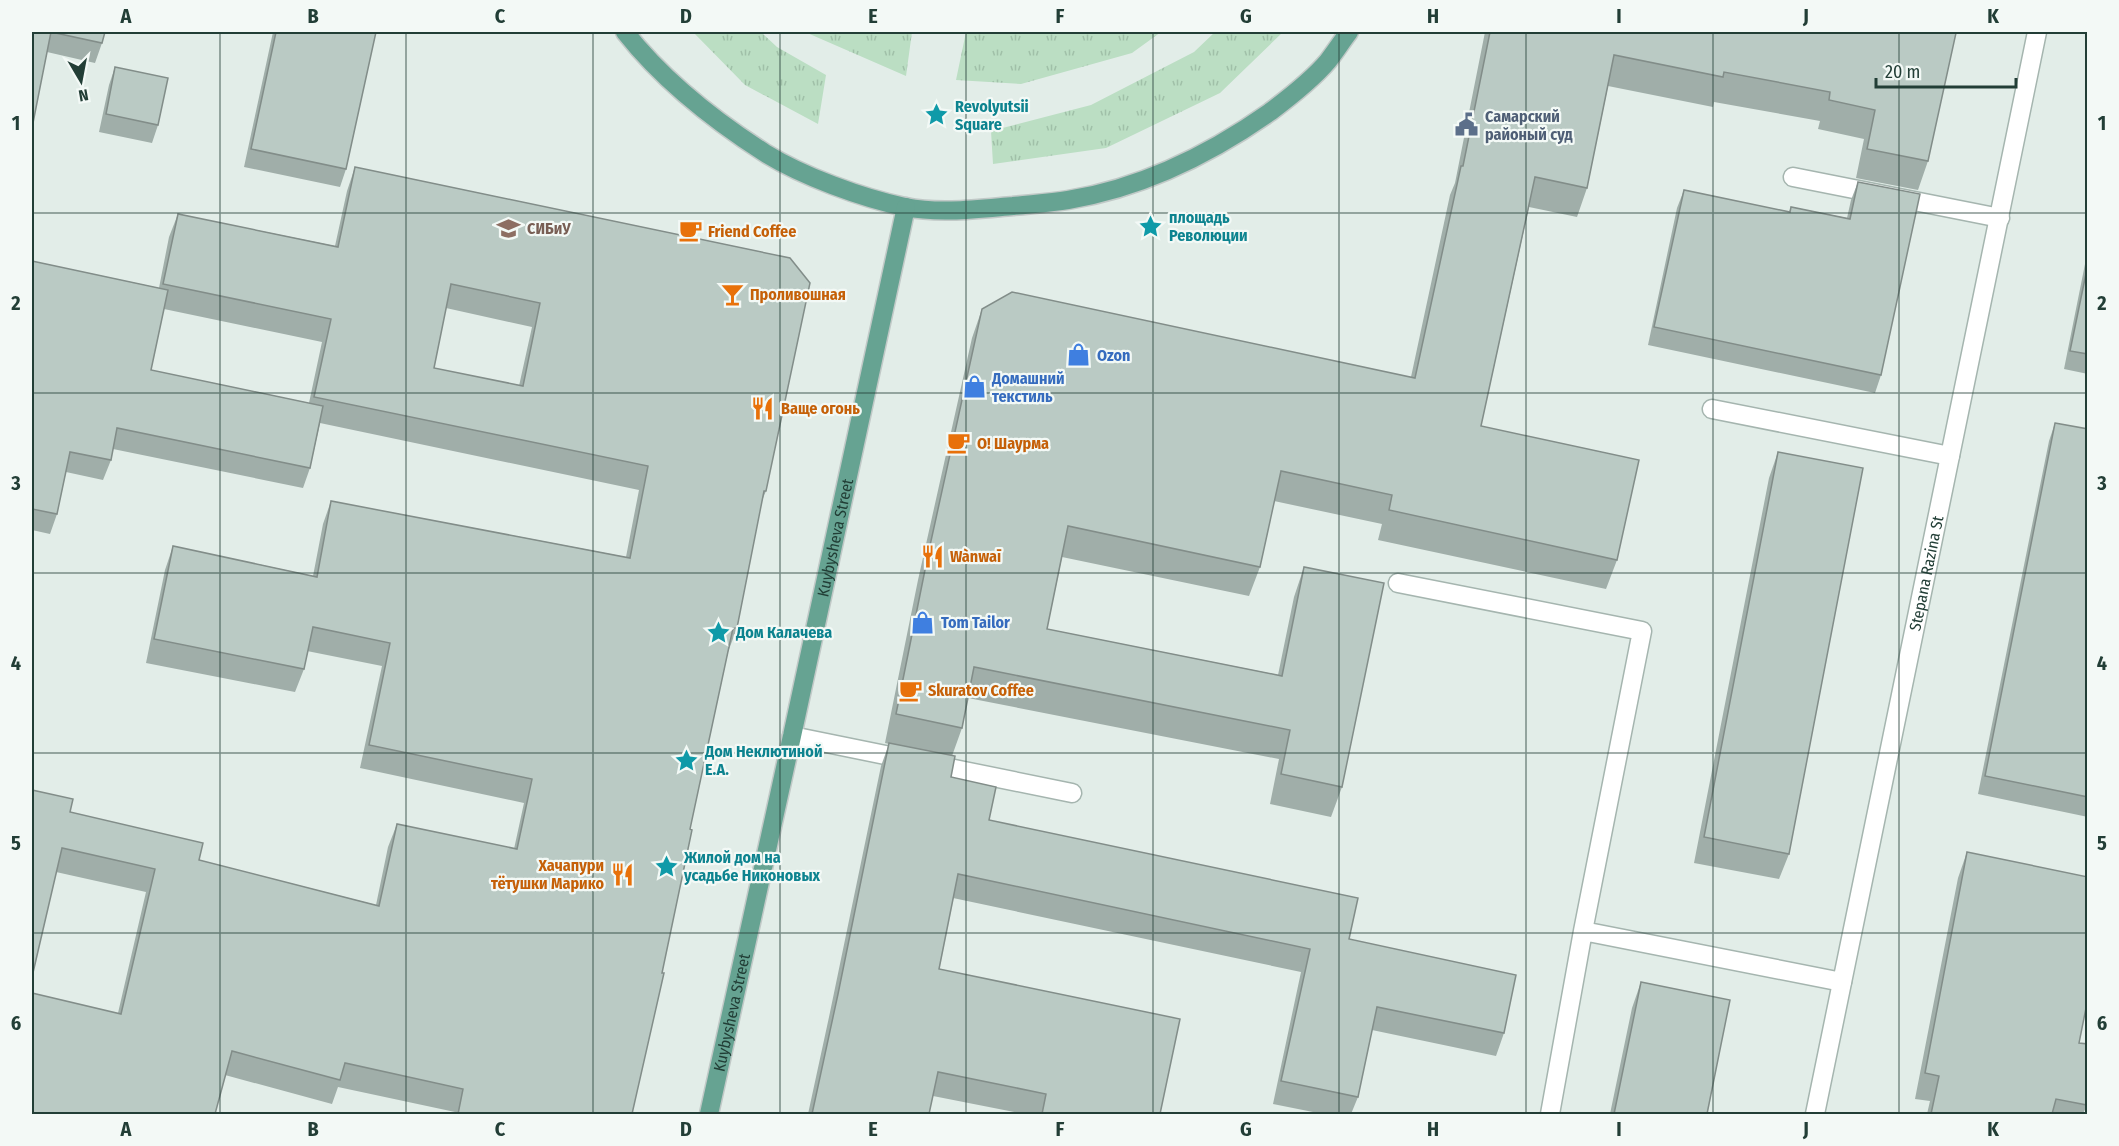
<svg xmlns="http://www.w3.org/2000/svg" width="2119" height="1146" viewBox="0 0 2119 1146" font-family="'Fira Sans Condensed',sans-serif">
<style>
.grass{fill:url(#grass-tufts)}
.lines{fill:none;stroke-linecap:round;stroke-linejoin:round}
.lane-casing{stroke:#a5b5af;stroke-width:21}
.street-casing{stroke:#a5b5af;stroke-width:21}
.primary-casing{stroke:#c1c9c7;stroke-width:21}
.lane{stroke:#fff;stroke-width:18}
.street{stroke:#fff;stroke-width:18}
.primary{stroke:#66a392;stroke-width:18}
.wall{fill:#a0aea9;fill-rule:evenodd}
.building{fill:#bacac4;stroke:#828d89;stroke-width:1.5;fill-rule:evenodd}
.grid{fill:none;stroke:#223e36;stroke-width:1.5;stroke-opacity:0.55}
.labels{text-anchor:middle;stroke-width:4.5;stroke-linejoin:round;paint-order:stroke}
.culture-label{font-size:16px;font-weight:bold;fill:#0d838f;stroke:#f3f9f6;text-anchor:start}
.service-label{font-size:16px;font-weight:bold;fill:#4e5e75;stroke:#f3f9f6;text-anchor:start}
.education-label{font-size:16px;font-weight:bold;fill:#785e54;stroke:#f3f9f6;text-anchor:start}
.food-label{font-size:16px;font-weight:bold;fill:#c56008;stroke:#f3f9f6;text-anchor:start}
.shop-label{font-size:16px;font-weight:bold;fill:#366cbe;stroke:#f3f9f6;text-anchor:start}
.street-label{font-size:16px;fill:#223e36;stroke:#f3f9f6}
.neatline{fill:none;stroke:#223e36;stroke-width:2}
.grid-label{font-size:20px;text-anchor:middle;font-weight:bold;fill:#223e36}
</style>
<defs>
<pattern id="grass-tufts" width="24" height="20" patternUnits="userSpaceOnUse" patternTransform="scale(1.5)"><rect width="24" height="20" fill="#bbdec3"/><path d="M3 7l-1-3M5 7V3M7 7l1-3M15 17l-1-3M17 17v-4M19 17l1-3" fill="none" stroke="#a0c0a8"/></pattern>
</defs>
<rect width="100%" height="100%" fill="#e2ede8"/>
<path class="grass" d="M693,32H761L777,47L826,75L818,124L745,85Z
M804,32H912L906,76L805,32Z
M966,32H1161L1132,53L1021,84L956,80Z
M1215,32H1283L1220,93L1106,148L993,164L991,131L1091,105L1194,52Z"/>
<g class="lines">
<defs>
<path id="lane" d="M1793,177L2000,218
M1712,409L1950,456
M1398,583L1642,631L1583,931L1842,982
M792,736L1072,793
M1550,1114L1583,931"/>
<g id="street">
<path id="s1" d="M1815,1114L2037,32"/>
</g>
<g id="primary">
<path d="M625,32C662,79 715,121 765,153C802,176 862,198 905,207C940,214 978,209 1013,206C1031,204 1050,203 1068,200C1141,188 1209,155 1270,112C1290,97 1312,80 1328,61C1335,52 1342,41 1349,32"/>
<path id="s2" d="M709,1114L792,736L906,207"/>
</g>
</defs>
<use href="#lane" class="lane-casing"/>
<use href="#street" class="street-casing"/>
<use href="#primary" class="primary-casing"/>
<use href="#lane" class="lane"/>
<use href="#street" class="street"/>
<use href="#primary" class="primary"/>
</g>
<path class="wall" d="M32,32H105L102,43L95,63L47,52Z
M273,32H376L346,169L340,187L244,167Z
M1485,32H1948L1928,161L1918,190L1856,178L1864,139L1818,129L1820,121L1714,102L1713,107L1608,86L1587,188L1577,217L1529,207L1481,426L1617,560L1606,589L1378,540L1382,524L1274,501L1260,567L1249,596L1062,557L1047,629L1278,675L1294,597L1304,567L1342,787L1331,817L1270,804L1279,759L968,698L962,728L952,756L951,777L989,820L1349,939L1504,1033L1496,1056L1372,1030L1358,1097L1351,1114H1323L1273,1104L1301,972L953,898L939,969L1160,1114H1025L933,1096L929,1114H808L829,1017L881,766L889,744L885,743L918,580L972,338L982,309L1411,377L1450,195L1455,183Z
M115,67L158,125L152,143L99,132L109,85Z
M355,167L790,258L766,491L761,503L737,628L728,652L690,829L632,1114H454L455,1112L338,1087L332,1104L225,1075L118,1013L146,892L56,872L70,812L199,860L376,905L388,847L397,824L514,849L524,803L360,768L382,666L307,651L304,669L295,692L146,663L165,570L173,546L313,576L323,524L331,501L626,557L639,490L320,423L310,468L303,488L113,449L111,460L103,480L66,472L57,514L50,534L32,530V261L159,288L169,237L178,214L335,246L347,191ZM446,308L532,327L519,386L434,368ZM164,309L322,342L309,403L151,370Z
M1858,182L1881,375L1875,393L1648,345L1677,208L1684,190L1789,212L1791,207L1847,218L1851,200Z
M2088,249V374L2064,369Z
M2055,423L2088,429V817L1978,794L2049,441Z
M1778,452L1789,854L1779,879L1694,863L1769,478Z
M1967,852L2079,1043L2087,1105L2083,1114H1927L1930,1101L1915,1099L1958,878Z
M1641,982L1707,1114H1610L1632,1008Z"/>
<path class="building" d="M32,32H51L32,128Z
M51,32H105L102,43Z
M276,32H376L346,169L251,149Z
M1490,32H1948L1956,33L1928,161L1867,149L1875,110L1829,100L1830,92L1724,72L1723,77L1614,55L1587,188L1535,177L1481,426L1639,460L1617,560L1389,510L1392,495L1281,471L1260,567L1068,526L1047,629L1282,676L1304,567L1384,583L1342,787L1281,774L1290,730L974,667L962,728L896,714L929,550L982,309L1012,292L1415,378L1461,166H1463Z
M115,67L168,78L158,125L106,114Z
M355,167L790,258L810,283L766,491H764L737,628H733L690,829L692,830L662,973H664L632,1114H458L463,1089L345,1063L340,1080L232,1051L215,1114H32V993L121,1014L155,869L62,848L32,977V790L73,799L70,812L203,843L199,860L379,906L397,824L517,849L532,779L369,745L390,643L313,627L304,669L154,639L173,546L317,577L331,501L630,558L648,466L314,397L331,319L163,284L178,214L338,247ZM451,284L540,303L523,386L434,368Z
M1858,182L1920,194L1881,375L1654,327L1684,190L1790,212L1791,207L1850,219Z
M32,261L168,290L151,370L323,406L310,468L117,428L111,460L70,452L57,514L32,509Z
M2088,264V354L2070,351Z
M2055,423L2088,429V797L1985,776Z
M1778,452L1863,468L1789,854L1704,837Z
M889,743L955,756L951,777L996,787L989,820L1358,898L1349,939L1516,975L1504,1033L1377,1007L1358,1097L1281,1081L1310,949L958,874L939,969L1180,1019L1160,1114H1042L1046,1094L938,1072L929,1114H812L838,994Z
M1967,852L2088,877V998L2079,1043L2088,1044L2087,1105L2056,1099L2052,1114H1931L1939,1076L1925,1073Z
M1641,982L1730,1000L1707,1114H1614Z"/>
<path class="grid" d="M220,32V1114M406,32V1114M593,32V1114M780,32V1114M966,32V1114M1153,32V1114M1339,32V1114M1526,32V1114M1713,32V1114M1899,32V1114M32,213H2088M32,393H2088M32,573H2088M32,753H2088M32,933H2088"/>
<defs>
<symbol id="sight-bare" viewBox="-9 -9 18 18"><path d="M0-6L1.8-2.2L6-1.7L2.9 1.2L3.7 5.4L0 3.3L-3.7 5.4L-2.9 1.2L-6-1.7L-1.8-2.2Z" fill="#0f9aa8" stroke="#f3f9f6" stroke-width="2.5" paint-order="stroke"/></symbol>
<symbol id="civic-bare" viewBox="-9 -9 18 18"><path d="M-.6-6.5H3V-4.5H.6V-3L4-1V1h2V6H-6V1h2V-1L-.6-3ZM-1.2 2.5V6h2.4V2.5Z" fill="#5c6f8a" stroke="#f3f9f6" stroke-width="2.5" paint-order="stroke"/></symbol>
<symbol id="university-bare" viewBox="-9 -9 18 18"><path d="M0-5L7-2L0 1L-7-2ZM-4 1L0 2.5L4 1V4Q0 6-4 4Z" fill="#8d6e63" stroke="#f3f9f6" stroke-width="2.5" paint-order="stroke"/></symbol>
<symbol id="cafe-bare" viewBox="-9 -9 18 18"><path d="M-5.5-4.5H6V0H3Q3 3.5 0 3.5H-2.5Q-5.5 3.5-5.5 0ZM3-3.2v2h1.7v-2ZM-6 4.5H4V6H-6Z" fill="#e8710a" stroke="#f3f9f6" stroke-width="2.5" paint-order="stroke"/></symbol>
<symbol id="bar-bare" viewBox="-9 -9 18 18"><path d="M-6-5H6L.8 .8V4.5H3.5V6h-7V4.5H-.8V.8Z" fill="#e8710a" stroke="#f3f9f6" stroke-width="2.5" paint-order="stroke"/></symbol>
<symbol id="shop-bare" viewBox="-9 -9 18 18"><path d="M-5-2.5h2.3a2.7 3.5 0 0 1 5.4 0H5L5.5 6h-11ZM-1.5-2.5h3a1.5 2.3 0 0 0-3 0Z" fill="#3f7fe0" stroke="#f3f9f6" stroke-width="2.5" paint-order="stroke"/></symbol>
<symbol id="restaurant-bare" viewBox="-9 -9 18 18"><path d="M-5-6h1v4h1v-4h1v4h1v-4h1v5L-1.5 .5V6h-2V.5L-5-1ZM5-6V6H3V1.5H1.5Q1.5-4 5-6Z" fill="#e8710a" stroke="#f3f9f6" stroke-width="2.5" paint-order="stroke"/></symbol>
</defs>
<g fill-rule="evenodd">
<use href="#sight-bare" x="920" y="98" width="33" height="33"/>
<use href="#civic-bare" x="1450" y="108" width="33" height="33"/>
<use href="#sight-bare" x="1134" y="210" width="33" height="33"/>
<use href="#university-bare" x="492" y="212" width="33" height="33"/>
<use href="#cafe-bare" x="674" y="214" width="33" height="33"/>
<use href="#bar-bare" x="716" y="278" width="33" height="33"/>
<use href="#shop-bare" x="1062" y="338" width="33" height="33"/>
<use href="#shop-bare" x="958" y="370" width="33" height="33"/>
<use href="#restaurant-bare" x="746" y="392" width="33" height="33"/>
<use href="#cafe-bare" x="942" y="426" width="33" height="33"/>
<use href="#restaurant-bare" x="916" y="540" width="33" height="33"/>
<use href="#shop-bare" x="906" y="606" width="33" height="33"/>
<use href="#sight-bare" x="702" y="616" width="33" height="33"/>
<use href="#cafe-bare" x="894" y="674" width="33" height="33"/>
<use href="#sight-bare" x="670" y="744" width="33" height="33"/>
<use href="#sight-bare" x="650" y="850" width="33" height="33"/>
<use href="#restaurant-bare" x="606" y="858" width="33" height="33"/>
</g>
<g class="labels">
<g class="culture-label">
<text x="955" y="112">Revolyutsii<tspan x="955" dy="18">Square</tspan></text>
<text x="1169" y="223">площадь<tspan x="1169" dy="18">Революции</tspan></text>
<text x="736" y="638">Дом Калачева</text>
<text x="705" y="757">Дом Неклютиной<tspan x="705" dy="18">Е.А.</tspan></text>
<text x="684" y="863">Жилой дом на<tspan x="684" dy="18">усадьбе Никоновых</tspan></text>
</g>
<g class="service-label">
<text x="1485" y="122">Самарский<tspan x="1485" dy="18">районый суд</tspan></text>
</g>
<g class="education-label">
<text x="527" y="234">СИБиУ</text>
</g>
<g class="food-label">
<text x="708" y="237">Friend Coffee</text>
<text x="750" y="300">Проливошная</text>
<text x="781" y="414">Ваще огонь</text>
<text x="977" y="449">О! Шаурма</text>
<text x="950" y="562">Wànwaī</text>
<text x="928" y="696">Skuratov Coffee</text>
<text x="604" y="871" text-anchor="end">Хачапури<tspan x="604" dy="18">тётушки Марико</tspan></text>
</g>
<g class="shop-label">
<text x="1097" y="361">Ozon</text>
<text x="992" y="384">Домашний<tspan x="992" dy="18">текстиль</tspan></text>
<text x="941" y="628">Tom Tailor</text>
</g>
<g class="street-label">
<text dy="6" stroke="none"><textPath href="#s2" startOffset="590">Kuybysheva Street</textPath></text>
<text dy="6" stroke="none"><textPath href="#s1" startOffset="552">Stepana Razina St</textPath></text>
<text dy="6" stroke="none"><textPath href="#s2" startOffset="104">Kuybysheva Street</textPath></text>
</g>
</g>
<rect width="2119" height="1146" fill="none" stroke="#f3f9f6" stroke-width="66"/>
<g transform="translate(81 81) rotate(170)" stroke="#f3f9f6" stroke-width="4.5" paint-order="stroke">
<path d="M0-4.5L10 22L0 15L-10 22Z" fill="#223e36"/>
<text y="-9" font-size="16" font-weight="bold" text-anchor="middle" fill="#223e36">N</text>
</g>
<path d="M1876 78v9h140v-9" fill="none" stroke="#223e36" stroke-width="3"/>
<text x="1885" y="78" font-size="18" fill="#223e36" stroke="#f3f9f6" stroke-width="4.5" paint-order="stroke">20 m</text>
<rect x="33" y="33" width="2053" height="1080" class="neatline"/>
<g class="grid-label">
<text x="126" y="23">A</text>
<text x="313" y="23">B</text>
<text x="500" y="23">C</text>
<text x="686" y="23">D</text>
<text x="873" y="23">E</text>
<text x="1060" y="23">F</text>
<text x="1246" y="23">G</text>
<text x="1433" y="23">H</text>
<text x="1619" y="23">I</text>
<text x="1806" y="23">J</text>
<text x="1993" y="23">K</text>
<text x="16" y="130">1</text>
<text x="2102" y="130">1</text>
<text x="16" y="310">2</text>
<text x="2102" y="310">2</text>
<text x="16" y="490">3</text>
<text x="2102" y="490">3</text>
<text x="16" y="670">4</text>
<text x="2102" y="670">4</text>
<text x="16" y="850">5</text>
<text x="2102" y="850">5</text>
<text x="16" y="1030">6</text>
<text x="2102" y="1030">6</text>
<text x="126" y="1136">A</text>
<text x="313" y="1136">B</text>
<text x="500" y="1136">C</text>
<text x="686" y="1136">D</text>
<text x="873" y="1136">E</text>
<text x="1060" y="1136">F</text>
<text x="1246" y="1136">G</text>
<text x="1433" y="1136">H</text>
<text x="1619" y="1136">I</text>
<text x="1806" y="1136">J</text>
<text x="1993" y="1136">K</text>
</g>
</svg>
